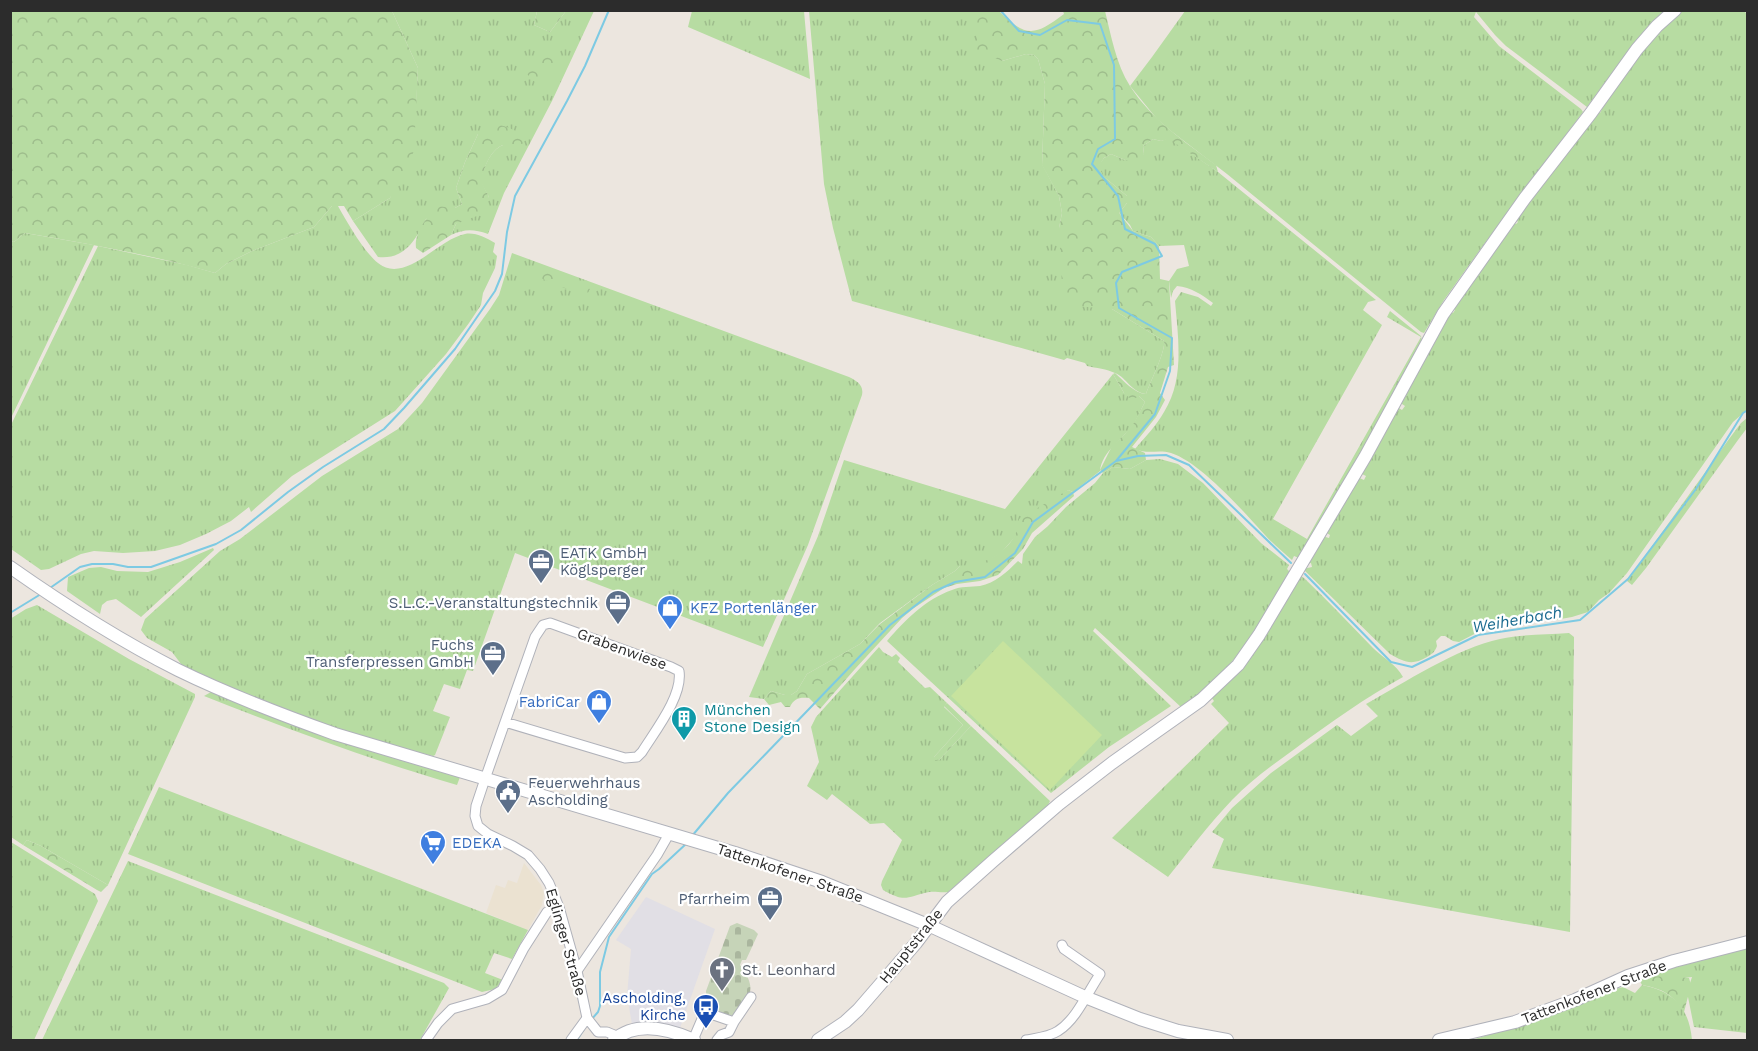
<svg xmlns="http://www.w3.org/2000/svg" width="1758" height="1051" viewBox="0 0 1758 1051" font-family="'Work Sans',sans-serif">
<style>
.industrial{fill:#e1dfe5}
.education{fill:#ebe2d1}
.grass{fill:url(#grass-tufts)}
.forest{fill:url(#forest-crowns)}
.cemetery{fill:url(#cemetery-stones)}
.pitch{fill:#c7e39e}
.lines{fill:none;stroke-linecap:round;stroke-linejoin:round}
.stream{stroke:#7dcae3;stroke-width:2}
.minor-casing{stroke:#b0b2ba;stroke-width:11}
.secondary-casing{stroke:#b0b2ba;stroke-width:14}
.minor{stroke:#fff;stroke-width:9}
.secondary{stroke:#fff;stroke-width:12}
.labels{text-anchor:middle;stroke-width:4.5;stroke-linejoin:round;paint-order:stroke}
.service-label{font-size:15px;fill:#4e5e75;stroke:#fff;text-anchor:end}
.shop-label{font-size:15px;fill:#366cbe;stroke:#fff;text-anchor:start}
.street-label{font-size:15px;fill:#2c2c2c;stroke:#fff}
.culture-label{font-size:15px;fill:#0d838f;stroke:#fff;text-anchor:start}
.worship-label{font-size:15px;fill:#5b616d;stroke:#fff;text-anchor:start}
.transit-label{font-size:15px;fill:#164399;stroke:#fff;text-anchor:end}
.water-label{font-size:16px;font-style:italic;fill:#1b6b90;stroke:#fff}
</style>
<defs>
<pattern id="grass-tufts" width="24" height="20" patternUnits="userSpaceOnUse" patternTransform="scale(1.5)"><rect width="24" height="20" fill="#b7dca2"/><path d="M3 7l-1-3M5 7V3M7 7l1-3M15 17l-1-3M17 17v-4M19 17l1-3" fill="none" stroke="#9ebd8c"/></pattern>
<pattern id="forest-crowns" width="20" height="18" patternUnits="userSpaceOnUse" patternTransform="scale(1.5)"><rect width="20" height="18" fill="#b7dca2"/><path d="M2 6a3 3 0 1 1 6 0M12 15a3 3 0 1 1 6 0" fill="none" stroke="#9ebd8c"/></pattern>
<pattern id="cemetery-stones" width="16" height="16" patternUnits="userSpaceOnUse" patternTransform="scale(1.5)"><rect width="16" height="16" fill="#c6d4b8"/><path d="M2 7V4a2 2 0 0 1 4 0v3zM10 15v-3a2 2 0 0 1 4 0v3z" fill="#aab69e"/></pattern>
</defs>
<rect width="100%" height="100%" fill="#ece6df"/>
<path class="industrial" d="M646,897L715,929L680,1028L653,1022L632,1024L627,996L631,949L616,940Z"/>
<path class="education" d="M524,863L541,885L544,893L542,905L528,930L486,913L496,885L505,888L508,880L517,883Z"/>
<path class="grass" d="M392,11H537L534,25L550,32L566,11H594L552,101L504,193L488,234C473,229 465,229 451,235L456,224L489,197L480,181C484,168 490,150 503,145L478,134L465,162L456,188L462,204L455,208L426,219C416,239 405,260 378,257L353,221L390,198L416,102L418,68Z
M692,11H804L810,79L688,27Z
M809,11H977L1002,61L1026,54L1034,55L1038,59L1045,84L1042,164L1059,196L1062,213L1059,228L1112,309L1164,341C1166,351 1150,382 1146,394C1131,392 1127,378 1115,373C1107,369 1096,368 1087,366L1085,363L1067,358L1064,360L1057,358L852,301L833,228L824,184Z
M1185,11H1665L1654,20L1637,39L1587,107L1506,46L1495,35L1476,12L1474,17L1499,46L1581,109L1583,112L1482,247L1444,300L1424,333L1421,332L1227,174L1171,131L1157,119L1130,86L1152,57Z
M1679,11H1744L1748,15L1747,410L1733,422L1627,573L1609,593L1599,600L1588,612L1572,617L1555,620L1528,621L1497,627L1480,631L1459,642L1453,641L1445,636H1441L1436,641L1437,646C1435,652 1432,654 1427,657C1412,666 1404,662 1390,654L1303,569L1312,567L1311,563L1306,564L1322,536L1329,538L1330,535L1325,532L1357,477L1364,480L1366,476L1360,473L1397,407L1402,410L1405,406L1399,402L1448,311L1453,313L1455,310L1451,307L1512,222L1516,224L1518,222L1514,218L1596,111L1600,113L1602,109L1599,107L1642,46Z
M1169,138L1218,172L1376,300L1368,302L1363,310L1382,325L1273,519L1307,539L1421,337L1387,317L1390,311L1421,336L1422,341L1386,410L1299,558L1294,556L1292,560C1283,552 1273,544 1265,535C1244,512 1200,462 1171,453C1157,449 1149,455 1135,449C1145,437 1157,425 1164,412C1185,379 1178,337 1175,301L1181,292L1198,297L1211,306L1213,303C1202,295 1191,287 1177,286L1173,291L1171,298L1169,281L1177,269L1189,266L1184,245L1159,246L1151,237L1133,231L1130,225L1119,213L1127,203V196L1103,176L1098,166L1104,158L1111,154L1125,160L1144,154L1143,146L1153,139L1161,141Z
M332,206H338C347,222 364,252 378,263C405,285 438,239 465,234C475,232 486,238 495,243L493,252L497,256L495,268L483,293L481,305L469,323L446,354L395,411L292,476L251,512L249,507L231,521L206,534L180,545L155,551L123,553L94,551L81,554L49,569L41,570L11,549L10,427L98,246L187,265L215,273L226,264L252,251L314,227Z
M25,233L94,245L11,418V241L14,242Z
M512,253L849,377C857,381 864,385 862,395L808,545L763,647L515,553L473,671L467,670L460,689L444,684L433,711L450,717L435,755L433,756L373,741L283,710L184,668L172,652L147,638L141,630L145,619L220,551L240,539L322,476L398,429L422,403L490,309L499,295Z
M1113,374L1124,393L1139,396L1145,402C1141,409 1138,417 1134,424C1123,439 1102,451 1100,471L1073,492L1068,490L1019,529L1014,538L1001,553L984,563L972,566H960L955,571L932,585L880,623L860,644L807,674L797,691L791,695H785L771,691L764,699L749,697L818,536L844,460L1005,509Z
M1747,418V428L1738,440L1646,568L1632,585L1627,581L1729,439L1741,423Z
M1160,459L1178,464L1203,483L1261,543L1289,565L1287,569L1290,572C1268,609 1248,647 1217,678C1207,689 1194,699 1182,708L1095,628L1093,631L1171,706L1109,747L1051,793L887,641C905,620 926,599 952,590C961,586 971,587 980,586C995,583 1007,572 1018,561L1022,564L1023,554L1035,537L1048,526L1066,507L1095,483L1103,473L1113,467L1130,469L1146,460Z
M213,548L214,550L141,617L116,599L107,601L102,605L100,614L67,591L68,577L89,568L101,567L117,571L148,572L180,562Z
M1299,575L1304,578C1328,601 1350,624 1373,648C1384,659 1396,664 1403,677C1365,698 1331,722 1296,748C1274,764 1251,780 1232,800C1209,824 1189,851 1168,877L1112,838L1229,723L1211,704L1214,701L1211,697Z
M37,605L129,659L195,694V697L108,885L41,846L27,840L23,845L11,837L10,619L26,609Z
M1569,633L1574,637V642L1570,932L1212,868L1224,839L1212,832L1232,808L1271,773L1337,725L1351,736L1378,716L1366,704C1404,683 1457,648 1500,639C1523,634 1546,635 1569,633Z
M879,647L883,652L892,657L896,654L900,658L898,662L925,688L930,687L947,703L944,707L963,725L934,757L939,760L971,726L1050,801L1046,809L948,892C941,893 935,891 929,892C906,897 906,903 883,890L881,885L882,881L902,840L884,823L870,824L832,794L827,800L807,786L819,762L811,727L816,717Z
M211,692L281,719L460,777L457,785C371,760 287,729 204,696Z
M159,787L528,930L512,959L494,953L485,973L503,980L495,989L482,992L128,854Z
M11,842L95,894L98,901L34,1040H11Z
M128,861L444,983L449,988L420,1040H42Z
M1747,948V1033L1694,1027L1687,992L1692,977L1659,981L1644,979V976L1678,965Z
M1642,985C1674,991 1689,1008 1692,1040H1472L1557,1013L1616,989L1623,987L1635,993Z"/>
<path class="forest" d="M11,10L392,11L418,68L414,151L405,171L390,198L353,221L344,206H332L314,227L252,251L226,264L215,273C153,255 89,244 25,233L14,242L11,241Z
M537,11V10L566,11L550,32L534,25Z
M977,11H999C1026,38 1035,36 1064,14L1063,11H1105C1111,35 1116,64 1130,86C1151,119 1185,142 1216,165L1218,172L1169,139L1161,141L1153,139L1143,146L1144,154L1138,162L1125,160L1111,154L1104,158L1099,166L1103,176L1127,196V203L1119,213L1133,231L1151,237L1159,246L1160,279L1169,281L1174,365L1168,367L1160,393L1165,400L1156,417L1132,447L1145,453L1146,460L1130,469L1113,467L1103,473L1100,470L1112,446L1125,434L1134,423L1145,402L1139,396L1132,400L1124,393L1113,374L1115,373C1124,381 1134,393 1146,394C1150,382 1166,351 1164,341L1112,309L1063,305L1059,228L1062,213L1059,196L1042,165L1045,84L1038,59L1034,55L1026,54L1002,61L977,50Z
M545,48L562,57L552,83L539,86L522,69Z
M490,122C503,126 518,128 524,141L518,152L503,145C490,150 484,168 481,181L489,197L482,214L456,224L451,235L423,253L416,248C414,233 427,217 437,206L455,208L462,204L456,188L465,162L478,134Z
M537,266L590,289L586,297L531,274Z
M1068,490L1073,492L1074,496L1032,533L1023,549L998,575L980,581L957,584L944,588L914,608L902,618L855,669L820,709L809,698C800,697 794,698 790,707H785L781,702L769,705L764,699L771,691L785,695H791L797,691L807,674L860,644L880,624L932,585L955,571L960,566C986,566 1018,548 1019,519Z
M947,703L971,726L939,760L935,761L934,757L963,725L944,706Z
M27,840L41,846L108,885L101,892L97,890L23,845Z
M1662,976L1689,978L1691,985L1684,1012C1672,994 1663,989 1642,985L1639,979Z"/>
<path class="cemetery" d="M737,923L754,930L758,934L746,960H742L740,965C759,991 749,996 734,1019L707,1010L706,991L730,926Z"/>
<path class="pitch" d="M1003,641L1102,735L1050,790L951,696Z"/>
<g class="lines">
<path class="stream" d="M1116,461L1138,456L1166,455L1189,465L1291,563
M1305,574L1391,662L1412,667L1478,635L1580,620L1628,579L1696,489L1743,413L1748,410
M50,588L80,567L92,564H113L128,567H151L216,544L241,530L288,492L323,467L384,429L404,408L455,349L495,291L502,274L507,232L515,196L567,101L585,66L609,10
M10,613L41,594
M692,836L728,793L890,625L933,592L955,582L985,577L1015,553L1033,522L1116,461L1155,414L1170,371L1172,338L1119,308L1116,283L1122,272L1162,256L1155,244L1125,229L1118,196L1092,164L1098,149L1115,139L1114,65L1100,24L1067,20L1040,35L1019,31L1000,10
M591,1020L598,1012L600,1006V972L609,937L652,874L659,869L687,843
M577,1040L584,1029"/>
<defs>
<path id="minor" d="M505,722L625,758L637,757L642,752C655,731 683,696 679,671L671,667L550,623L543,625L535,637L485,779L476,806L475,816L478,826L488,834L513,846L528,855L540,869L549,883L559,907L577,971L587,1018L598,1032H607L619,1037
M577,971L657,855L669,834
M426,1040L438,1023L452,1009L487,999L502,990L524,948L547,912L559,907
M571,1040L587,1018
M693,1040L705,1012L734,1022
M717,1040L721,1035L729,1032L734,1022L751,997
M1026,1040C1036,1038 1049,1037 1058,1031C1076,1020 1088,992 1100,974L1064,949L1062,945"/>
<path id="secondary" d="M10,567C64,605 119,640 178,670C229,695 282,715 335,734L735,853L822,882L928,925L1085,997L1140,1019L1178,1031L1227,1040
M614,1040C637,1020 669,1029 694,1040
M818,1040L845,1022L858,1010L916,943L947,902L993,861L1059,804L1112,763L1201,700L1238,665L1259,635L1365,457L1443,314L1525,198L1591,113L1637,49L1657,26L1675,10
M1439,1040L1515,1022L1575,1000L1628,976L1674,961L1748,942"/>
</defs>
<use href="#minor" class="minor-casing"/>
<use href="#secondary" class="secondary-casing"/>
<use href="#minor" class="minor"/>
<use href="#secondary" class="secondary"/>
</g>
<defs>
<symbol id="office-pin" viewBox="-11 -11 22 30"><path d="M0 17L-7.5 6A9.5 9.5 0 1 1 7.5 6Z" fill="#5c6f8a" stroke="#fff"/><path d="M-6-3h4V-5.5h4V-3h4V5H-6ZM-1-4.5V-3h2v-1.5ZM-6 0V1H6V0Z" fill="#fff"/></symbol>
<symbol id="shop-pin" viewBox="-11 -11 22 30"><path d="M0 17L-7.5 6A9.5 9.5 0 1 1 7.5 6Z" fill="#3f7fe0" stroke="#fff"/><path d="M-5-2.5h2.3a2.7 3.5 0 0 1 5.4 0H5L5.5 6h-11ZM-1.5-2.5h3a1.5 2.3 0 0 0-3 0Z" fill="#fff"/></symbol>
<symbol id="building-pin" viewBox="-11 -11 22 30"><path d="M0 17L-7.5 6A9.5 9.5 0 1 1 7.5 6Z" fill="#0f9aa8" stroke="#fff"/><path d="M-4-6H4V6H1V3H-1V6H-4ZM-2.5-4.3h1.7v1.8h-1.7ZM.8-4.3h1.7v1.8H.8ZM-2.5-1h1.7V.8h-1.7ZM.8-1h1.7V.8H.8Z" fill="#fff"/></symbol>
<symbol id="civic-pin" viewBox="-11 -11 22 30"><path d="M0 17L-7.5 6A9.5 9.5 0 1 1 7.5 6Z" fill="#5c6f8a" stroke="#fff"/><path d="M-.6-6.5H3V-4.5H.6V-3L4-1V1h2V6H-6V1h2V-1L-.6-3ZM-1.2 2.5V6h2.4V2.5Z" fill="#fff"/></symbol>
<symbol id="supermarket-pin" viewBox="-11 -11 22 30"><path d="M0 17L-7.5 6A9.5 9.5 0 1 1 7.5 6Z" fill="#3f7fe0" stroke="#fff"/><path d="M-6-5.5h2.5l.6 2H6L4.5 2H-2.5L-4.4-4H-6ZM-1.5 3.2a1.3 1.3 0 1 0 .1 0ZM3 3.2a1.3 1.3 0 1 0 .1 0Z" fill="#fff"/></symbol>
<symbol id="church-pin" viewBox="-11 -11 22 30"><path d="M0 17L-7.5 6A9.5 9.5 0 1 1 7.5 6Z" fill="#6b7280" stroke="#fff"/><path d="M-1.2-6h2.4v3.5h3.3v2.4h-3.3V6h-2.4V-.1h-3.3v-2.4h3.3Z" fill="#fff"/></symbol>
<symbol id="bus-pin" viewBox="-11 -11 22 30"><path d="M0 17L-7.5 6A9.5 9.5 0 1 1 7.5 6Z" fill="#1a4fb4" stroke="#fff"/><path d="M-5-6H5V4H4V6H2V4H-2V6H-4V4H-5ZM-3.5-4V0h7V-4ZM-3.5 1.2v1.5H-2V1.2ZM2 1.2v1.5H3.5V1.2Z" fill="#fff"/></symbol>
</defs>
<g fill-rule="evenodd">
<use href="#office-pin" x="526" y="547" width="30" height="40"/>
<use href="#office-pin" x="603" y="588" width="30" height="40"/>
<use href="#shop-pin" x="655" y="593" width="30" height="40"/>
<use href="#office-pin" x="478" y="639" width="30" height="40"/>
<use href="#shop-pin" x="584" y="687" width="30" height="40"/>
<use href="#building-pin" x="669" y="704" width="30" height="40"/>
<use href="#civic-pin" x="493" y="777" width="30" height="40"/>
<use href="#supermarket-pin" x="418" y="828" width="30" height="40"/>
<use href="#office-pin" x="755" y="884" width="30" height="40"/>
<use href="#church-pin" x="707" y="955" width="30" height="40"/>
<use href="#bus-pin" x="691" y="992" width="30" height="40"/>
</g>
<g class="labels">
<g class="service-label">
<text x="560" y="558" text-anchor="start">EATK GmbH<tspan x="560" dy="17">Köglsperger</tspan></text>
<text x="598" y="608">S.L.C.-Veranstaltungstechnik</text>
<text x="474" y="650">Fuchs<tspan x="474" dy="17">Transferpressen GmbH</tspan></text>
<text x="528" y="788" text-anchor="start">Feuerwehrhaus<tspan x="528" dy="17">Ascholding</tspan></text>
<text x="750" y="904">Pfarrheim</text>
</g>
<g class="shop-label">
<text x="690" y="613">KFZ Portenlänger</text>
<text x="580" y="707" text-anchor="end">FabriCar</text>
<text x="452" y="848">EDEKA</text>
</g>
<g class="street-label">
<text transform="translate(622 649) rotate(20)" y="5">Grabenwiese</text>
<text transform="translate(790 873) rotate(19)" y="5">Tattenkofener Straße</text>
<text transform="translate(566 942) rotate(74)" y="5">Eglinger Straße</text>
<text transform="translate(911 946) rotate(-51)" y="5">Hauptstraße</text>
<text transform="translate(1594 992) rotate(-21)" y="5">Tattenkofener Straße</text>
</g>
<g class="culture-label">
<text x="704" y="715">München<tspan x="704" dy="17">Stone Design</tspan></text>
</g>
<g class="worship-label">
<text x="742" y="975">St. Leonhard</text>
</g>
<g class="transit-label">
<text x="686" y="1003">Ascholding,<tspan x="686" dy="17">Kirche</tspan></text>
</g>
<g class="water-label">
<text transform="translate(1517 619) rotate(-10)" y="6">Weiherbach</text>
</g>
</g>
<rect width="1758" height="1051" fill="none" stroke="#2c2c2c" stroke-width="24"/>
</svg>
